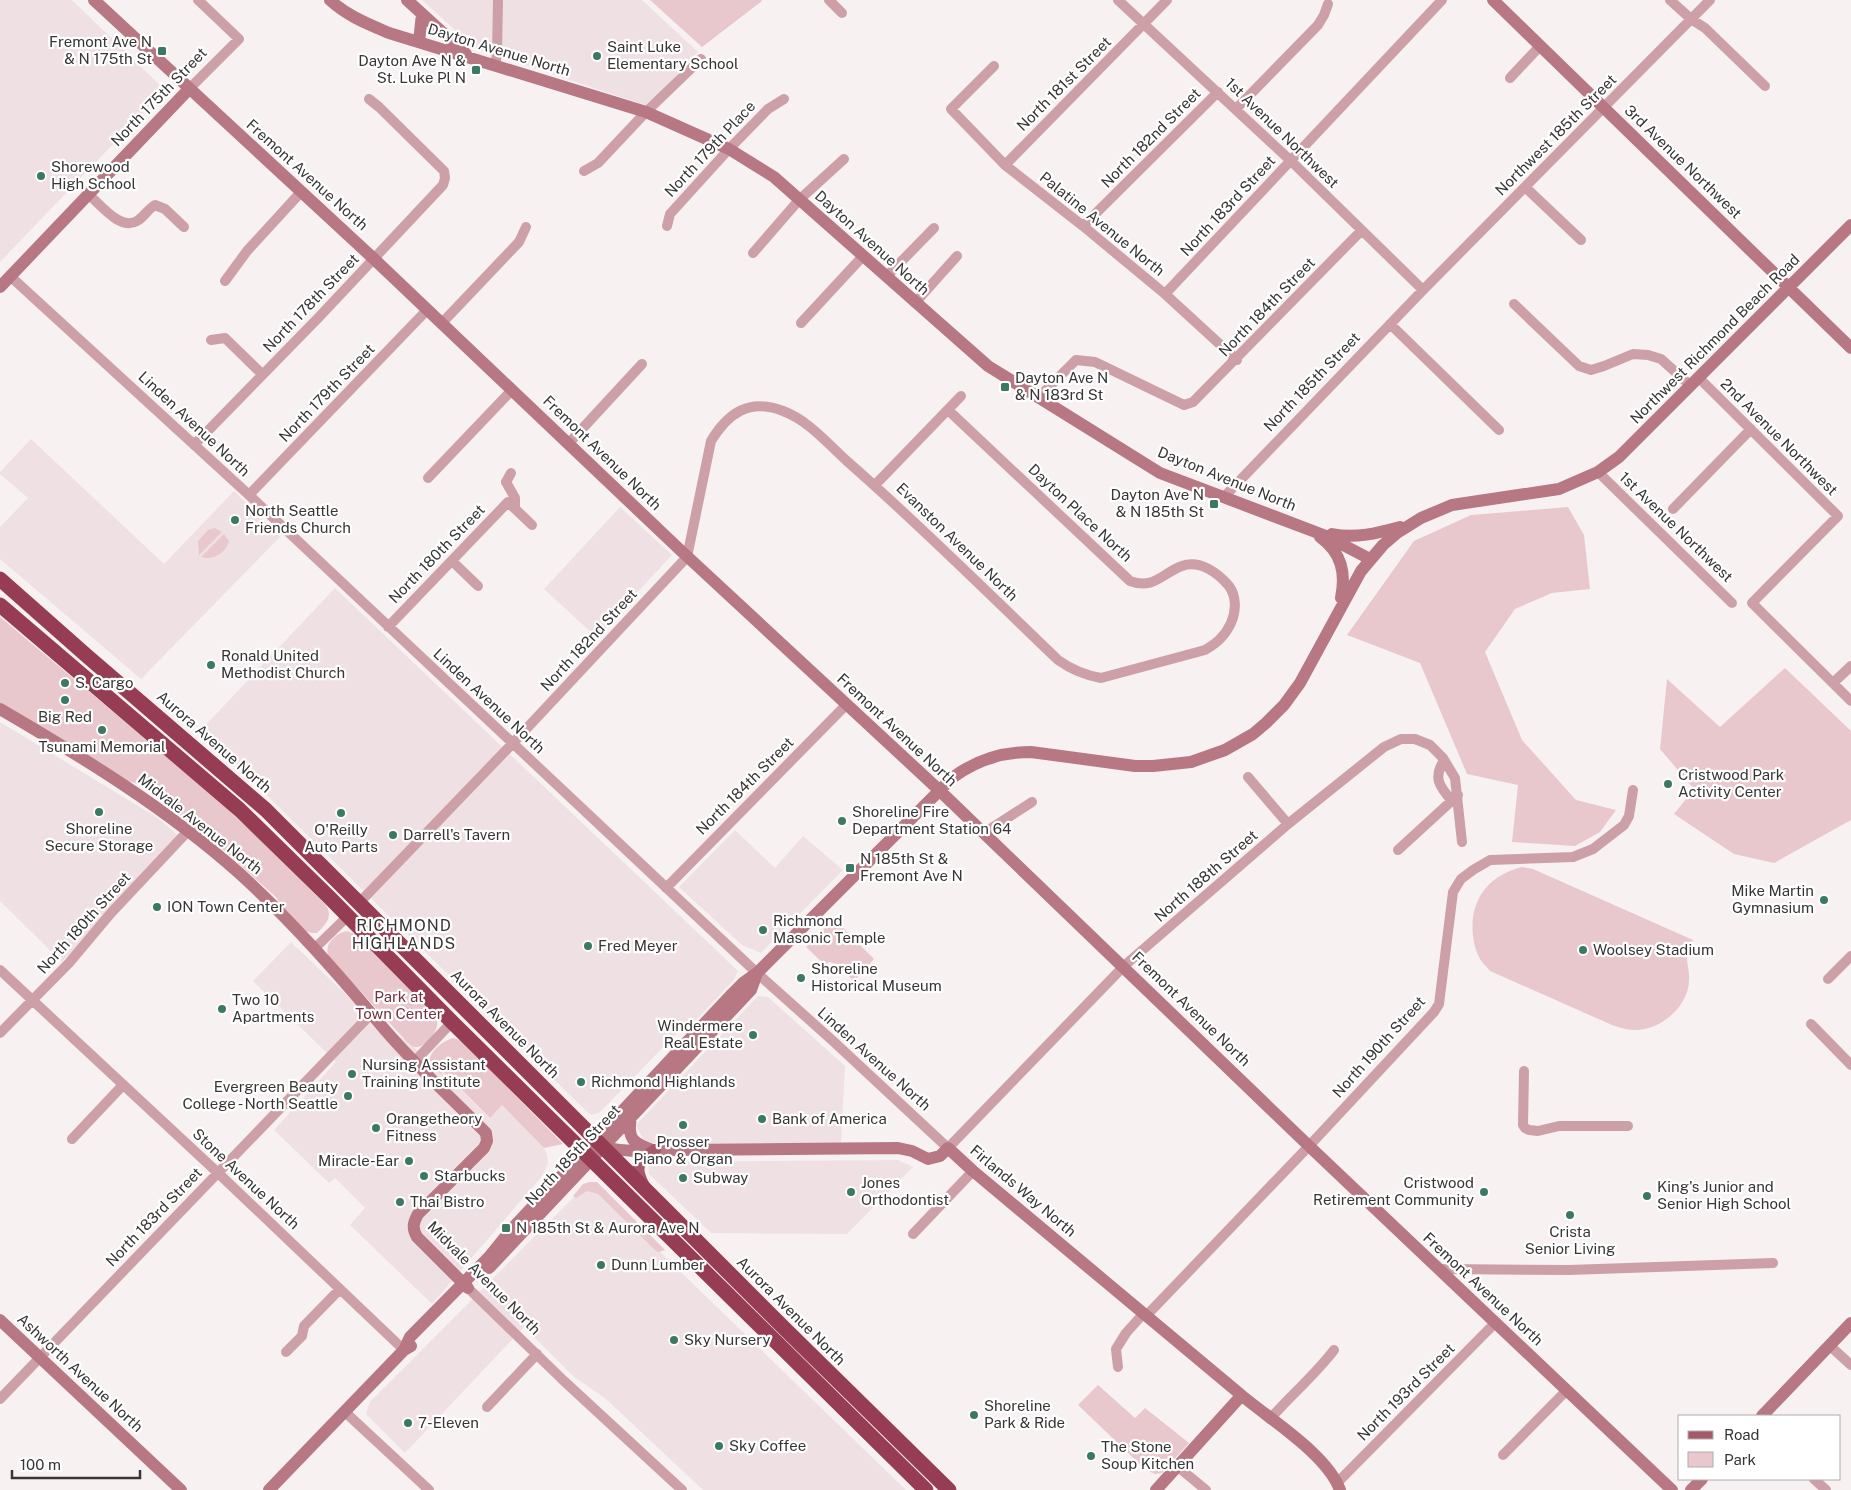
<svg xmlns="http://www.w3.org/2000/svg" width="1851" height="1490" viewBox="0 0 1851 1490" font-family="'Public Sans',sans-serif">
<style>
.built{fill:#efe1e3}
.green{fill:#e9c8cd}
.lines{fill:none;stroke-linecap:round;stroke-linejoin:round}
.street{stroke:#cda0a7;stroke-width:10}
.secondary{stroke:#b77783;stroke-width:12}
.primary{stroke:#a65969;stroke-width:12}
.highway{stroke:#963d53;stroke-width:15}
.poi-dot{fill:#3b7965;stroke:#fff;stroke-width:2}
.labels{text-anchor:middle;stroke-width:4.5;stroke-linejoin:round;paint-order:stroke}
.poi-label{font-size:15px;fill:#373535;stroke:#fff;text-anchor:start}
.street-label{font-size:15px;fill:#373535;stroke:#fff}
.park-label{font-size:15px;fill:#723241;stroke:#fff}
.neighbourhood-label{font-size:16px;letter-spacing:1px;fill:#373535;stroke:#fff}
</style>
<rect width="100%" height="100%" fill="#f7f1f2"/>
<path class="built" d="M0,0H72L165,90L0,262Z
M422,0H642L698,52L648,106L476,49Z
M31,439L164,564L234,491L280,537L141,679L0,559V527L28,498L0,474V472Z
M620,507L672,555L596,637L544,589Z
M335,588L738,971L733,981L699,1017L676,1034L600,1112L592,1115L588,1113L201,730Z
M0,722L158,818L182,839L62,962L0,901Z
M735,830L775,868L803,836L843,870L761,953L742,945L679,887Z
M291,942L360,1008L413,1046L439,1074L443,1071L489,1118L502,1105L544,1148L547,1155L548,1163L542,1176L432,1304L350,1225L365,1208L335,1178L329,1183L274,1130L336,1062L253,981Z
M758,996L768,997L845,1066L841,1143H645L636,1125Z
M898,1160L913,1167L847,1234L711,1233L649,1174L648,1162Z
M587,1189L597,1191L906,1490H703L606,1399L573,1376L524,1327L405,1453L366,1414L370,1402L576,1195Z"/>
<path class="green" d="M650,0H761L762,1L702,47Z
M1568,507L1584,535L1590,589L1552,593L1515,609L1485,652L1522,740L1576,800L1616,810L1600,832L1575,846L1512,842L1518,785L1467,774L1420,663L1347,635L1414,541L1471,515Z
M215,528L222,532L199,555L198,541L208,530Z
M224,534L229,541C226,553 213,561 201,557Z
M0,617L221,802L325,904C334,916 326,924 317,933C316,933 309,933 308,932C299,929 280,907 277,898L219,846L210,843L193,829L187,820L138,784L128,781L0,704Z
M1785,668L1851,731V820L1774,863L1734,854L1674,814L1694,789L1660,749L1667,679L1720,727Z
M1522,867L1533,869L1693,940C1691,945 1687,952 1687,958C1687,965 1690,973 1689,981C1688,1007 1660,1031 1634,1030C1626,1030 1619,1027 1612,1025L1490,971C1487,967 1482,963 1480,959C1476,952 1474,944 1473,936C1469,901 1488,875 1522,867Z
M836,921L874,959L854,981L837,964L829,962L825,965L806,947L831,922Z
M346,931L355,934L437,1018C440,1029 428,1044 418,1047C413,1048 410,1044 407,1042L329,957C323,945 335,934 346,931Z
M453,1038L462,1041L563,1144L544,1148L502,1105L490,1118L443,1071L440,1074L429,1062C430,1051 442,1041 453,1038Z
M590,1182H597L665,1250L659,1252L656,1251L598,1194L587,1191L576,1198L573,1196L583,1184Z
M1098,1385L1135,1418L1145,1408L1189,1443L1162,1473L1155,1474L1146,1470L1078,1405Z"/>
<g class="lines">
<path class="street" d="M829,0L842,13
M1118,0L1291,161L1423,290
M1670,0L1691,19L1705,28L1765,86
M495,66L497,54L498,0
M994,66L951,109L1005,165L1083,226L1165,294L1237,360
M1510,78L1540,46
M189,89L239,39L198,0
M1236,109L1318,25L1324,15L1328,4
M1005,165L1167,0
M584,171L598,163L646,112L701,59
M1525,187L1581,240
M88,194C100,204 120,231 137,221C144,217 148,209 155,205L165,209L184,227
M667,226L670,214L729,149L768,109L784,99
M1083,226L1218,92
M753,253L799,200L844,159
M10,276L249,495L757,973L833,1041L948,1148L1124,966L1288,824L1384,747L1401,739H1415L1430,745L1443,758L1455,778L1462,842
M887,276L934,228
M225,281L247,251L301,192
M1165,294L1442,0
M915,303L957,256
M1514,304L1579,366L1591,370L1604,366L1633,354L1648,355L1661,359L1691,386
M801,323L863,256
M441,324L519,242L526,227
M1390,324L1499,430
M211,340L225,338L262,374
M1699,378L1838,516L1752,603L1851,701
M1039,397L1076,360L1095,362L1184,405L1193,402L1361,231
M569,443L642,364
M194,445L320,316L443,185L445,178L444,171L379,107L369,99
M1598,472L1732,603
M511,473L506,482L515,498V508
M428,478L512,390
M875,485L961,396
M249,495L427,310
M1224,497L1423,290L1710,0
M1673,509L1751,429
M452,561L478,586
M388,627L508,502L532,525
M1833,683L1851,666
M1444,760C1433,778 1439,786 1452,801
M1248,777L1288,824
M984,833L1032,802
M1398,850L1458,795
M666,888L846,705
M359,903L513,743L687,557L711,441C728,413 749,398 783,411C808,420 828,444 848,462C920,525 988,593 1058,660C1072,670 1084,675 1101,678L1205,650C1217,643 1225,636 1231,623C1236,612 1237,597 1229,586C1219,574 1200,559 1182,566C1162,573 1154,590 1130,581L948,410
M315,948L348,916
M0,970L217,1172L404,1350
M1828,979L1851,956
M1811,1024L1851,1065
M0,1033L69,963L111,913L188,831
M415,1061L452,1022
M1524,1071L1523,1125L1525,1128L1529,1130L1538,1131L1559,1126H1628
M72,1139L123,1085
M913,1234L973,1171
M1439,1269L1569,1270L1773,1263
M469,1289L564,1381L682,1490
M1147,1315L1309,1146L1434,1012L1439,1004L1453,892L1461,879L1473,870L1490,860L1573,857L1593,849L1624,825L1629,816L1633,790
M1829,1345L1851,1365
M286,1352L302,1336L304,1326L340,1289
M1118,1367L1116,1349L1126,1333L1144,1313
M0,1399L372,1013
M487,1407L537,1354
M345,1412L429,1490
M1270,1419C1291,1395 1315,1375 1334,1350
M1503,1455L1567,1390
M1177,1466L1206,1490
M1814,1479L1826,1490
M1337,1483L1496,1322"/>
<path class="secondary" d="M94,0L374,259L677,547L939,790L1309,1146L1672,1490
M330,0C347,16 368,24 389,33L646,112L729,149L774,177L988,366L1160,473L1326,536L1370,559
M407,0L466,54
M1493,0L1851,348
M419,42L422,14
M0,287L189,89
M1332,534C1355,539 1378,533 1400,527
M1320,537C1342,553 1346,573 1341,598
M0,709C84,758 166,808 239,873C290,919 336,971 380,1024C412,1063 451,1097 486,1133L487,1141L484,1148L418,1214C413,1223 412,1228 417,1237L468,1288
M631,1117C627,1139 633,1143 652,1150
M603,1147C625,1152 640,1151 662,1150L898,1148L912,1151L928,1159L940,1156L948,1148L973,1171C1062,1245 1151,1320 1240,1394C1269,1419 1327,1454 1340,1490
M489,1268L751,990L757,973
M0,1320L181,1490
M404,1350L410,1337L489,1257L510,1231L730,996L743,983L757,973L952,778C976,760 1001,752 1031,752L1135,766H1153L1191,762L1225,750L1253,734L1266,723L1284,705L1300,683L1361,571L1383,545L1397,533L1421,518L1452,505L1559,489L1598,472L1619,457L1851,225
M1762,1416L1851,1323
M269,1490L404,1350L411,1346
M1156,1490L1241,1396
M1691,1490L1702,1479"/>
<path class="primary" d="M644,1186C634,1167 637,1162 655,1150"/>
<path class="highway" d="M0,579L87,656L266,810L784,1328L949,1490
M0,605L240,810L330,898L452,1022L926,1490"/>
</g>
<g class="poi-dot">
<rect x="157" y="46" width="10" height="10" rx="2.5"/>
<circle cx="597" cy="56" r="5"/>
<rect x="471" y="65" width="10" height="10" rx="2.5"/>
<circle cx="41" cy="176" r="5"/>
<rect x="1000" y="382" width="10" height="10" rx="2.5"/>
<rect x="1209" y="499" width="10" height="10" rx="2.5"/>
<circle cx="235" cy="520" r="5"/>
<circle cx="211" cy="665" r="5"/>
<circle cx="65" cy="683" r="5"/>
<circle cx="65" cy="700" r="5"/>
<circle cx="102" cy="730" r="5"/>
<circle cx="1668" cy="784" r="5"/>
<circle cx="99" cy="812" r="5"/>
<circle cx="341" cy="813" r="5"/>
<circle cx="842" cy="821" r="5"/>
<circle cx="393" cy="835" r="5"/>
<rect x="845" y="863" width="10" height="10" rx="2.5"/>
<circle cx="1824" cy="900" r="5"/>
<circle cx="157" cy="907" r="5"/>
<circle cx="763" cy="930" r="5"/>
<circle cx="588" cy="946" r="5"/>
<circle cx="1583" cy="950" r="5"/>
<circle cx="801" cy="978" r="5"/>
<circle cx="222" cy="1009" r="5"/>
<circle cx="753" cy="1035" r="5"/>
<circle cx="352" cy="1074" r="5"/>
<circle cx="581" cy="1082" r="5"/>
<circle cx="348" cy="1096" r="5"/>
<circle cx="762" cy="1119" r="5"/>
<circle cx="683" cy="1125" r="5"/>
<circle cx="376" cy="1128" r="5"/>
<circle cx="409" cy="1161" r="5"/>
<circle cx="424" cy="1176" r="5"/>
<circle cx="683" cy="1178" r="5"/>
<circle cx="851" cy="1192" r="5"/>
<circle cx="1484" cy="1192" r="5"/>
<circle cx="1647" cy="1196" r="5"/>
<circle cx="400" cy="1202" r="5"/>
<circle cx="1570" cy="1215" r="5"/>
<rect x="501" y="1223" width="10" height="10" rx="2.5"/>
<circle cx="601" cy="1265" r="5"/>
<circle cx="674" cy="1340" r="5"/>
<circle cx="974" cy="1415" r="5"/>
<circle cx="408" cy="1423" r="5"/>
<circle cx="719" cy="1446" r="5"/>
<circle cx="1091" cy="1456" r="5"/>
</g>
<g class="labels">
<g class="poi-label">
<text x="152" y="47" text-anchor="end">Fremont Ave N<tspan x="152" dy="17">&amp; N 175th St</tspan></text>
<text x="607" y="52">Saint Luke<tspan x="607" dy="17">Elementary School</tspan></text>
<text x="466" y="66" text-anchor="end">Dayton Ave N &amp;<tspan x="466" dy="17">St. Luke Pl N</tspan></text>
<text x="51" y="172">Shorewood<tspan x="51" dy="17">High School</tspan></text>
<text x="1015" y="383">Dayton Ave N<tspan x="1015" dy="17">&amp; N 183rd St</tspan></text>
<text x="1204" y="500" text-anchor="end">Dayton Ave N<tspan x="1204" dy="17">&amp; N 185th St</tspan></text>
<text x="245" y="516">North Seattle<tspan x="245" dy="17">Friends Church</tspan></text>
<text x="221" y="661">Ronald United<tspan x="221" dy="17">Methodist Church</tspan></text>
<text x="75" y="688">S. Cargo</text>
<text x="65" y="722" text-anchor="middle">Big Red</text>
<text x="102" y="752" text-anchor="middle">Tsunami Memorial</text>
<text x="1678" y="780">Cristwood Park<tspan x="1678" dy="17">Activity Center</tspan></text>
<text x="852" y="817">Shoreline Fire<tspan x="852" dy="17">Department Station 64</tspan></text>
<text x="99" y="834" text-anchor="middle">Shoreline<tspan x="99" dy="17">Secure Storage</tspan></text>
<text x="341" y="835" text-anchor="middle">O'Reilly<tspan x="341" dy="17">Auto Parts</tspan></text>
<text x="403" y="840">Darrell's Tavern</text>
<text x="860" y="864">N 185th St &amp;<tspan x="860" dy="17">Fremont Ave N</tspan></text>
<text x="1814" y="896" text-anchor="end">Mike Martin<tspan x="1814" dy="17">Gymnasium</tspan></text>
<text x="167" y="912">ION Town Center</text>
<text x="773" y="926">Richmond<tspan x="773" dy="17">Masonic Temple</tspan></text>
<text x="598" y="951">Fred Meyer</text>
<text x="1593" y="955">Woolsey Stadium</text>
<text x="811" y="974">Shoreline<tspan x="811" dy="17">Historical Museum</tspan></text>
<text x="232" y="1005">Two 10<tspan x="232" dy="17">Apartments</tspan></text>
<text x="743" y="1031" text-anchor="end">Windermere<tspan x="743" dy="17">Real Estate</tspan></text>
<text x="362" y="1070">Nursing Assistant<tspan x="362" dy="17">Training Institute</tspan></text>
<text x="591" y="1087">Richmond Highlands</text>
<text x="338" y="1092" text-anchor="end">Evergreen Beauty<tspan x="338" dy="17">College - North Seattle</tspan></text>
<text x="386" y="1124">Orangetheory<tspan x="386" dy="17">Fitness</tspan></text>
<text x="772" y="1124">Bank of America</text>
<text x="683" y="1147" text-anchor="middle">Prosser<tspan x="683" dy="17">Piano &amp; Organ</tspan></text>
<text x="399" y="1166" text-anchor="end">Miracle-Ear</text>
<text x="434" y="1181">Starbucks</text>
<text x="693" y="1183">Subway</text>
<text x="861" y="1188">Jones<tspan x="861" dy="17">Orthodontist</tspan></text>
<text x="1474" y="1188" text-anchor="end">Cristwood<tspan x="1474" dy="17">Retirement Community</tspan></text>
<text x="1657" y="1192">King's Junior and<tspan x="1657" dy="17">Senior High School</tspan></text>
<text x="410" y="1207">Thai Bistro</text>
<text x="516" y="1233">N 185th St &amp; Aurora Ave N</text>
<text x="1570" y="1237" text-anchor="middle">Crista<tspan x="1570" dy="17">Senior Living</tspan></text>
<text x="611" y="1270">Dunn Lumber</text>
<text x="684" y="1345">Sky Nursery</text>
<text x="984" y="1411">Shoreline<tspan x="984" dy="17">Park &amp; Ride</tspan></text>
<text x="418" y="1428">7-Eleven</text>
<text x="729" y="1451">Sky Coffee</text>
<text x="1101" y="1452">The Stone<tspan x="1101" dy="17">Soup Kitchen</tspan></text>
</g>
<g class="street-label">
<text transform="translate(499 50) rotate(17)" y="5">Dayton Avenue North</text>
<text transform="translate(1064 84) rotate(-45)" y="5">North 181st Street</text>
<text transform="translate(159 97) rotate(-46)" y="5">North 175th Street</text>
<text transform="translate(1282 133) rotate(44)" y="5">1st Avenue Northwest</text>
<text transform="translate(1556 135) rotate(-45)" y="5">Northwest 185th Street</text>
<text transform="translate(1151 138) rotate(-45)" y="5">North 182nd Street</text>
<text transform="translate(710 149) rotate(-47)" y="5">North 179th Place</text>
<text transform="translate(1683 162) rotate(44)" y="5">3rd Avenue Northwest</text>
<text transform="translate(307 175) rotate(42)" y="5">Fremont Avenue North</text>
<text transform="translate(1228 206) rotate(-47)" y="5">North 183rd Street</text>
<text transform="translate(1102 224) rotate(39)" y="5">Palatine Avenue North</text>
<text transform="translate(872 243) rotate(42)" y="5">Dayton Avenue North</text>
<text transform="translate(311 303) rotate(-46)" y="5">North 178th Street</text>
<text transform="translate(1267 307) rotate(-46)" y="5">North 184th Street</text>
<text transform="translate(1715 339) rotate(-45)" y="5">Northwest Richmond Beach Road</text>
<text transform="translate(1312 382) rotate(-46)" y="5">North 185th Street</text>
<text transform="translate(327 393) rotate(-46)" y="5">North 179th Street</text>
<text transform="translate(194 424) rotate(43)" y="5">Linden Avenue North</text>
<text transform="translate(1779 437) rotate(45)" y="5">2nd Avenue Northwest</text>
<text transform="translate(602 453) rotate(44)" y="5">Fremont Avenue North</text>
<text transform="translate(1227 479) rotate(22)" y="5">Dayton Avenue North</text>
<text transform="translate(1080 513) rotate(43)" y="5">Dayton Place North</text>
<text transform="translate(1676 527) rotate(44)" y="5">1st Avenue Northwest</text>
<text transform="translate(957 542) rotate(44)" y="5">Evanston Avenue North</text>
<text transform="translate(437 554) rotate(-46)" y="5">North 180th Street</text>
<text transform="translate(589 640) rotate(-47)" y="5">North 182nd Street</text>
<text transform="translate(489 701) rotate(43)" y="5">Linden Avenue North</text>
<text transform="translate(897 730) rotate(43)" y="5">Fremont Avenue North</text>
<text transform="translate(214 742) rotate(41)" y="5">Aurora Avenue North</text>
<text transform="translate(745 786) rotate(-45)" y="5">North 184th Street</text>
<text transform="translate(200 824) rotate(38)" y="5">Midvale Avenue North</text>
<text transform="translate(1206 876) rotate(-41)" y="5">North 188th Street</text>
<text transform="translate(84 923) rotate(-48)" y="5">North 180th Street</text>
<text transform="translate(1191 1009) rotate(44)" y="5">Fremont Avenue North</text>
<text transform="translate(505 1024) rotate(45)" y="5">Aurora Avenue North</text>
<text transform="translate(1379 1047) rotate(-48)" y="5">North 190th Street</text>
<text transform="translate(874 1059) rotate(42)" y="5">Linden Avenue North</text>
<text transform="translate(573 1155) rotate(-47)" y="5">North 185th Street</text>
<text transform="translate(246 1179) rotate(43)" y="5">Stone Avenue North</text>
<text transform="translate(1023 1191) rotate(40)" y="5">Firlands Way North</text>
<text transform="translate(154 1217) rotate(-46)" y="5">North 183rd Street</text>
<text transform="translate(484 1278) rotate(45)" y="5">Midvale Avenue North</text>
<text transform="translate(1483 1289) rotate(43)" y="5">Fremont Avenue North</text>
<text transform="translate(791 1311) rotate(45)" y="5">Aurora Avenue North</text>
<text transform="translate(80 1373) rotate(43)" y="5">Ashworth Avenue North</text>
<text transform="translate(1406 1392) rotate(-45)" y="5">North 193rd Street</text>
</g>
<g class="park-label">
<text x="399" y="1002">Park at<tspan x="399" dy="17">Town Center</tspan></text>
</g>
<g class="neighbourhood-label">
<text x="404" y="931">RICHMOND<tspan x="404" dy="18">HIGHLANDS</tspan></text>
</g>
</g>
<rect x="1678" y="1415" width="162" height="65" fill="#ffffff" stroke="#afaeae"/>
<rect x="1688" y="1431" width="25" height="8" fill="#a65969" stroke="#afaeae"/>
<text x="1724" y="1440" font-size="15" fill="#373535">Road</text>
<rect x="1688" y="1452" width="25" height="15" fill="#e9c8cd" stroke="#afaeae"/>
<text x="1724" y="1465" font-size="15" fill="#373535">Park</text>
<path d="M12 1470v8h128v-8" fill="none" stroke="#373535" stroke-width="2.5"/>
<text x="20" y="1470" font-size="15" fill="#373535" stroke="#ffffff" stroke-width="4" paint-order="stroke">100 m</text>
</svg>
